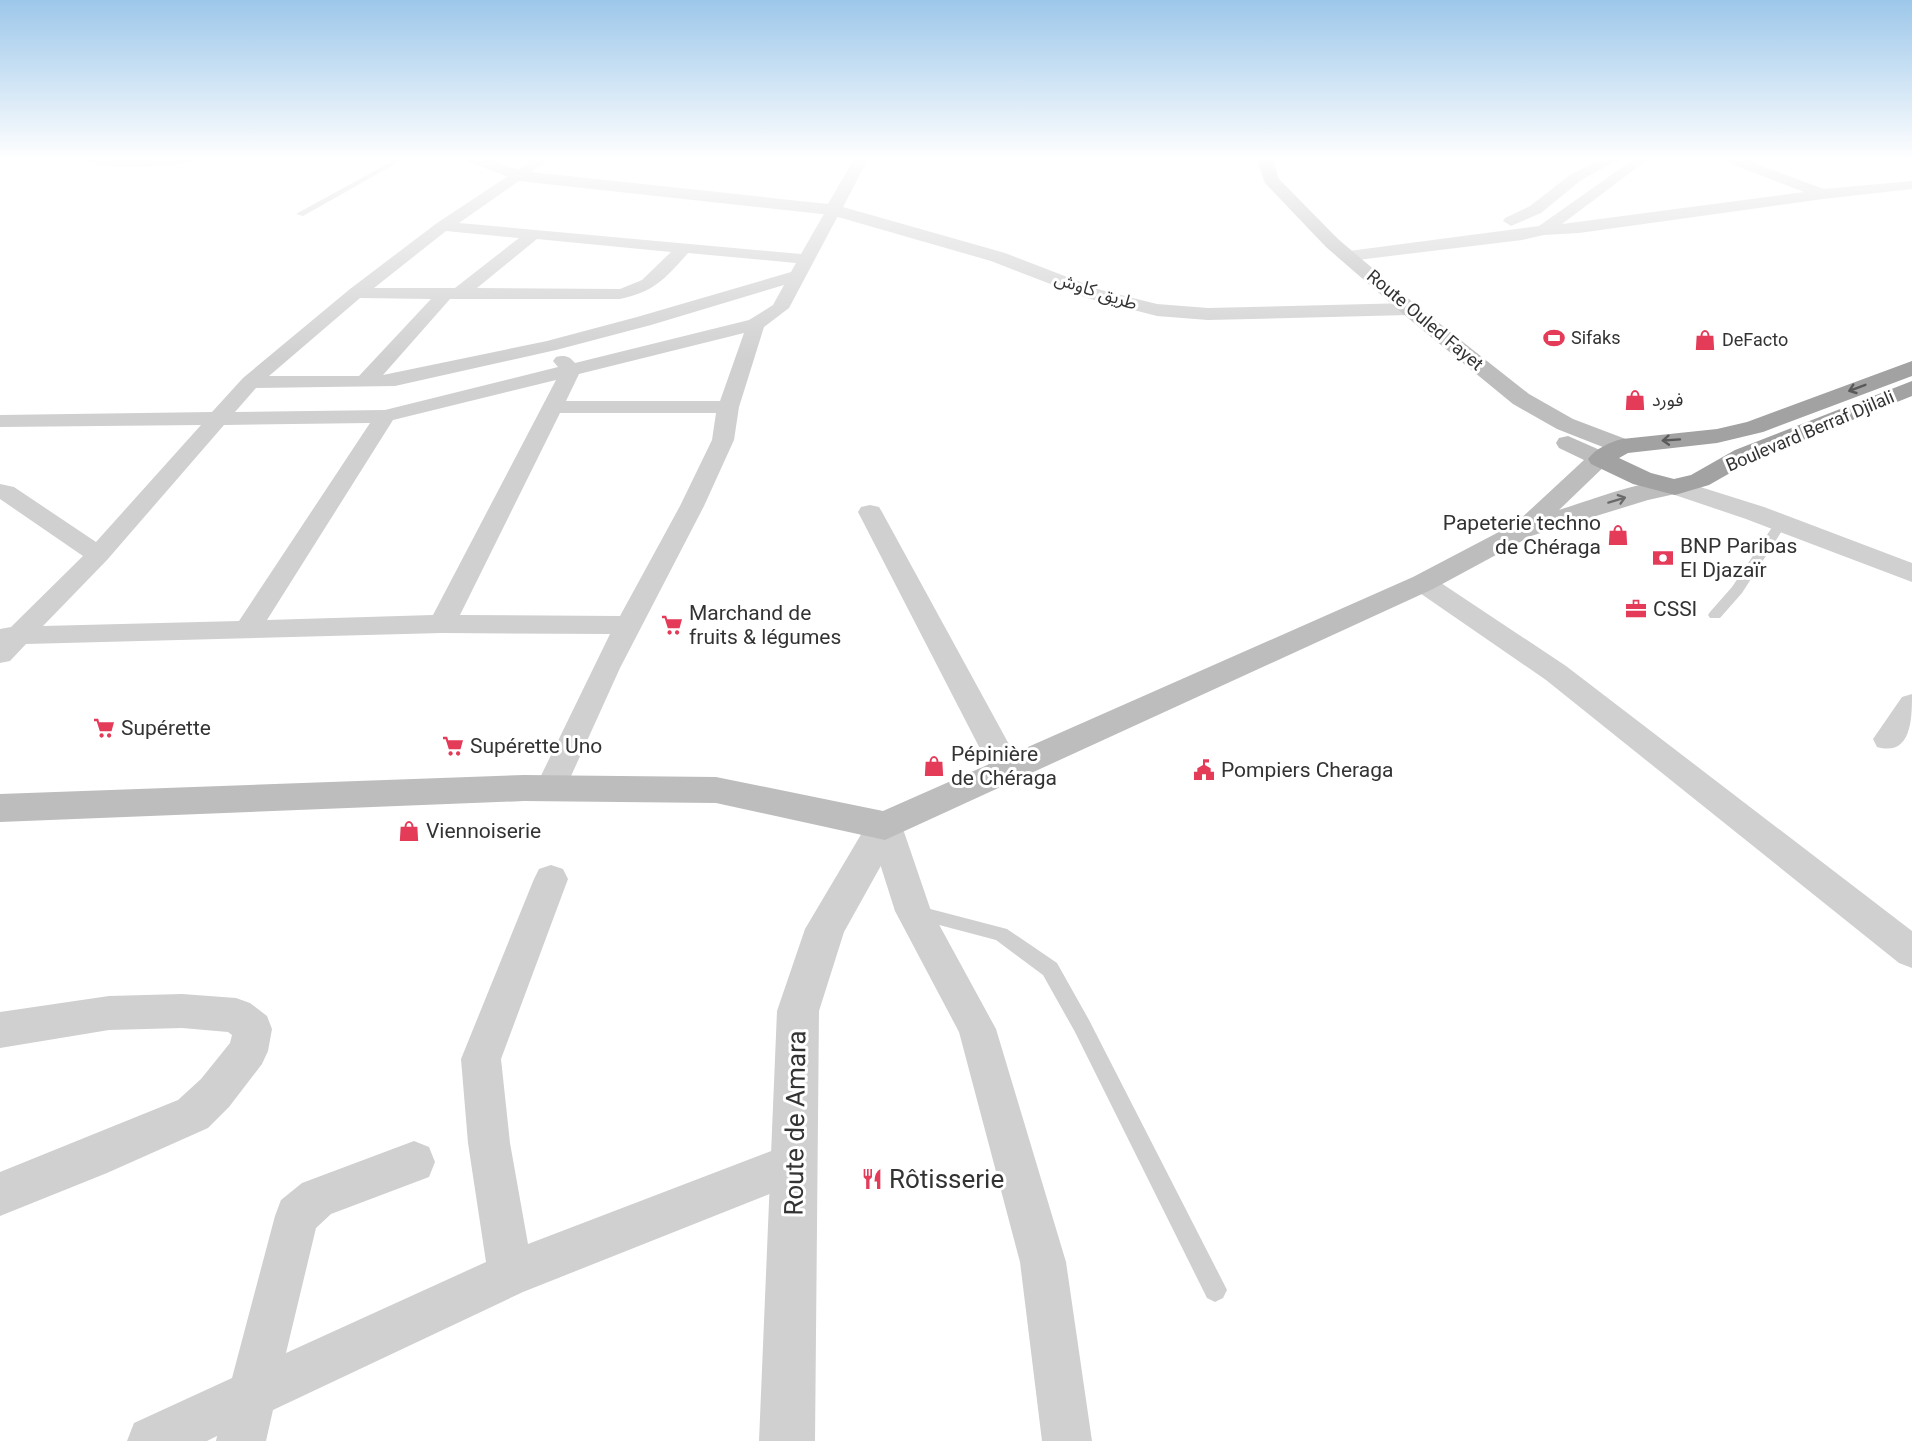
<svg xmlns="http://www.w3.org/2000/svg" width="1912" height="1441" viewBox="0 0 1912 1441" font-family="Roboto,'Noto Sans Arabic',sans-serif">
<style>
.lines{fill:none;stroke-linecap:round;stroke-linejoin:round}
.service{fill:#d0d0d0;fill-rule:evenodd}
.minor{fill:#d0d0d0;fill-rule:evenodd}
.tertiary{fill:#d0d0d0;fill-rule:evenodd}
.secondary{fill:#bdbdbd;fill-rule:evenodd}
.trunk{fill:#a2a2a2;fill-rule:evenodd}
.oneway{stroke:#5a5a5a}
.oneway2{stroke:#6a6a6a}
.labels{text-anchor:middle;stroke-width:6;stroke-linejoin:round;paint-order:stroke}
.far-street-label{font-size:18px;fill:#333;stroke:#fff}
.far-poi-label{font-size:18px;fill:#333;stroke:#fff;text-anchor:start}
.poi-label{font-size:21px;fill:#333;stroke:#fff;text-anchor:start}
.near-street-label{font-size:26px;fill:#333;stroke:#fff}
.near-poi-label{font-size:26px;fill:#333;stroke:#fff;text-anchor:start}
</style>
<rect width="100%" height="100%" fill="#fff"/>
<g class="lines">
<path class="service" d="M396,159H404L303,216L296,214Z
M1781,519L1787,523L1742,593L1720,618H1710L1708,615L1710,612L1732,587L1777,520Z
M915,905L1007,929L1057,963L1089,1020L1223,1282L1227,1290L1223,1298L1215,1302L1207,1298L1075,1032L1043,975L996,940L909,917L906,912L909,907Z"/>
<path class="minor" d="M85,159H195L188,163C168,165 98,172 85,159Z
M534,159H550L459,223L801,254L828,207H838L841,210L789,308L764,327L739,407L734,440L704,506L620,668L562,796L551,800L540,796L535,788L610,634L442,633L26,644L10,661L0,663V629L11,627L83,556L0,499V484L14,487L96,542L201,425L0,427V415L212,412L243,378L350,289L437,223ZM446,231L519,238L455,288H374ZM537,239L671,252L642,280L620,289L477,288ZM688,253L796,263L791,272L637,317L547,341L383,375L450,299H620C654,292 666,278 688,253ZM784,285L773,305L749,320L575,363C569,356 565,355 556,357L553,361L558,367L385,410L235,412L256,388L395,386L556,350L651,325ZM360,298L431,299L359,376H269ZM744,333L720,401H566L579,374ZM556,380L433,615L267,620L393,420ZM560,413H716L712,440L680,506L620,616L460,615ZM370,423L239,621L43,626L107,560L224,425Z
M1602,159H1619L1580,181L1541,213L1511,226L1503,221L1505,218L1530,206L1570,175Z
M1634,159H1653L1639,166L1562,224L1804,192L1726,162L1724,159H1743L1824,189L1912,181V189L1823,199L1579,233L1544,235L1522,240L1349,261L1341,256L1349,251L1539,226Z
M870,505L879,507L882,512L1023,770L1018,778L1007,782L996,778L991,770L858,512L861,507Z
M1423,575L1432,577L1566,666L1912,931V968L1899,963L1546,680L1414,589L1410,583L1414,577Z
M1912,694C1912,718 1912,757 1877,747L1873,739L1902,697Z
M885,813L897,817L902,826L930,908L996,1029L1066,1262L1092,1441H1042L1020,1262L959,1032L895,911L868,826L873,817Z
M551,865L563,869L568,879L501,1059L510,1143L528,1244L795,1142L810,1148L816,1163L810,1178L523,1292L273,1410L266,1441H216L217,1436L207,1441H127L134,1423L232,1378L275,1216L281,1200L302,1183L414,1141L429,1147L435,1162L429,1177L331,1214L316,1228L286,1353L486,1262L468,1143L461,1059L534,879L539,869Z
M182,994L236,998L250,1003L267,1016L272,1029L268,1051L262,1064L229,1107L208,1128L107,1173L0,1216V1172L178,1100L201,1079L230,1043L232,1035L228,1032L182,1028L109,1030L0,1048V1012L109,996Z"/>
<path class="tertiary" d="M466,159H487L522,171L828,204L854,159H868L843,207L1005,253L1101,290L1157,304L1208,308L1409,303L1416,305L1419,309L1416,313L1409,315L1208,320L1157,316L1087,298L991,261L831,215L519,181L469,162Z
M1675,479L1764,507L1912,563V582L1746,519L1666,492L1662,487L1666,482Z
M885,812L898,816L903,826L844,932L819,1011L815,1441H759L777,1011L805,929L872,816Z"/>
<path class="secondary" d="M1260,159H1275L1274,163L1279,179L1338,239L1416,305L1529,394L1573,419L1631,441L1634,446L1631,451L1622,453L1613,451L1557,429L1513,404L1402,313L1326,247L1265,183L1258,163Z
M1568,436L1609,454L1612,459L1559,510C1589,501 1656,474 1684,482L1688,487L1684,492L1648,500L1531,536L1433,589L885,840L716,803L524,801L0,822V794L524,775L716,777L883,811L1413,577L1516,523L1584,460L1559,448L1556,443L1559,438Z"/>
<path class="trunk" d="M1912,361V376L1763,432L1717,443L1628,453L1619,458L1651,473L1674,479L1691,475L1735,450L1912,381V396L1753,460L1709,485L1675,495L1633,484L1591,464L1588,459C1595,449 1610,442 1622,439L1717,429L1747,422Z"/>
</g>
<defs><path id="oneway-shaft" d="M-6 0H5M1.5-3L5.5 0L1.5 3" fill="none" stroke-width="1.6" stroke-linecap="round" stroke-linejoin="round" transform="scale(1.5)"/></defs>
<g class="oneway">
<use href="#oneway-shaft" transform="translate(1857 388) rotate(159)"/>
<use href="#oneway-shaft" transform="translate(1671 440) rotate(176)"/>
</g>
<use class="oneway2" href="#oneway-shaft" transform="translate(1617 500) rotate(-17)"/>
<linearGradient id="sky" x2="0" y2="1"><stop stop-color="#9dc7ea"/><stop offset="0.44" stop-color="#fff"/><stop offset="1" stop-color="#fff" stop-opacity="0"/></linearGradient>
<rect width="1912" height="360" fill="url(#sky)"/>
<defs>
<symbol id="stadium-bare" viewBox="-9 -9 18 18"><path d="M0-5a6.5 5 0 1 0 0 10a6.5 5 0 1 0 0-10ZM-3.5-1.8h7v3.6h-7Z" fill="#e43b59" stroke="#fff" stroke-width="2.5" paint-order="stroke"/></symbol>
<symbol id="shop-bare" viewBox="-9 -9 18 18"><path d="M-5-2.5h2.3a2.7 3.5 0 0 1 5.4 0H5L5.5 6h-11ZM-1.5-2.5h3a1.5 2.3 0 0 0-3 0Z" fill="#e43b59" stroke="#fff" stroke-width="2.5" paint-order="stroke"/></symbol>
<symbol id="bank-bare" viewBox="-9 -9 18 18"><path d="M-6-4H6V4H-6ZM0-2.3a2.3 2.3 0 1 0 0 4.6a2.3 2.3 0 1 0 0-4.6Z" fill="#e43b59" stroke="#fff" stroke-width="2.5" paint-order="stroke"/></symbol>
<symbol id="office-bare" viewBox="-9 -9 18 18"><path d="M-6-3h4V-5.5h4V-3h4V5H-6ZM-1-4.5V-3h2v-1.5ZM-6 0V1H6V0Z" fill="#e43b59" stroke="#fff" stroke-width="2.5" paint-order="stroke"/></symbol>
<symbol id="supermarket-bare" viewBox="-9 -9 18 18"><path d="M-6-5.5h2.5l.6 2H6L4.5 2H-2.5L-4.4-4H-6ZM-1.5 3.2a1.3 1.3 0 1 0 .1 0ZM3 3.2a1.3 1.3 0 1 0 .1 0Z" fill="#e43b59" stroke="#fff" stroke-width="2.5" paint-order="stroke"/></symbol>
<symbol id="civic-bare" viewBox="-9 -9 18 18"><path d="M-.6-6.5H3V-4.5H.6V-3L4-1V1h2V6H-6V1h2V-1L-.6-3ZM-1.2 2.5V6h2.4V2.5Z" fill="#e43b59" stroke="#fff" stroke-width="2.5" paint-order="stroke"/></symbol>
<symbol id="restaurant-bare" viewBox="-9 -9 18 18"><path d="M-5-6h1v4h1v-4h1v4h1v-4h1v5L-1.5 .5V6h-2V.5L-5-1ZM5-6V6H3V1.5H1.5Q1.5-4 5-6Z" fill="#e43b59" stroke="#fff" stroke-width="2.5" paint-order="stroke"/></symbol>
</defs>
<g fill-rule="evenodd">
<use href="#stadium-bare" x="1539" y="323" width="30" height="30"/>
<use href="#shop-bare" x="1690" y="325" width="30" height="30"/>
<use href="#shop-bare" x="1620" y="385" width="30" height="30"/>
<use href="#shop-bare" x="1603" y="520" width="30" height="30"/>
<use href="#bank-bare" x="1648" y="543" width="30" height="30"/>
<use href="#office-bare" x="1621" y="594" width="30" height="30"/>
<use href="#supermarket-bare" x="657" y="610" width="30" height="30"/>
<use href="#supermarket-bare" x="89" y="713" width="30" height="30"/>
<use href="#supermarket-bare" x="438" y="731" width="30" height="30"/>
<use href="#shop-bare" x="919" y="751" width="30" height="30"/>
<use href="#civic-bare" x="1189" y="755" width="30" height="30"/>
<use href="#shop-bare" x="394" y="816" width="30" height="30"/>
<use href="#restaurant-bare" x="857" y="1164" width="30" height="30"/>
</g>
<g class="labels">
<g class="far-street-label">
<text transform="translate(1096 291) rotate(18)" y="6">طريق كاوش</text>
<text transform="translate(1425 320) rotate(40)" y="6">Route Ouled Fayet</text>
<text transform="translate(1810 431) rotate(-23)" y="6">Boulevard Berraf Djilali</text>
</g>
<g class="far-poi-label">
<text x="1571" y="344">Sifaks</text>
<text x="1722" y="346">DeFacto</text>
<text x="1652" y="406">فورد</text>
</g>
<g class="poi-label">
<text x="1601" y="530" text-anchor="end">Papeterie techno<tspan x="1601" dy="24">de Chéraga</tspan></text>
<text x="1680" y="553">BNP Paribas<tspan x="1680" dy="24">El Djazaïr</tspan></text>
<text x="1653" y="616">CSSI</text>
<text x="689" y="620">Marchand de<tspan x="689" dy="24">fruits &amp; légumes</tspan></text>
<text x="121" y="735">Supérette</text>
<text x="470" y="753">Supérette Uno</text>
<text x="951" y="761">Pépinière<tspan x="951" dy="24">de Chéraga</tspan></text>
<text x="1221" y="777">Pompiers Cheraga</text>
<text x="426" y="838">Viennoiserie</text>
</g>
<g class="near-street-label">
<text transform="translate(795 1123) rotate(-89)" y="9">Route de Amara</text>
</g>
<g class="near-poi-label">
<text x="889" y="1188">Rôtisserie</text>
</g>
</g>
</svg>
